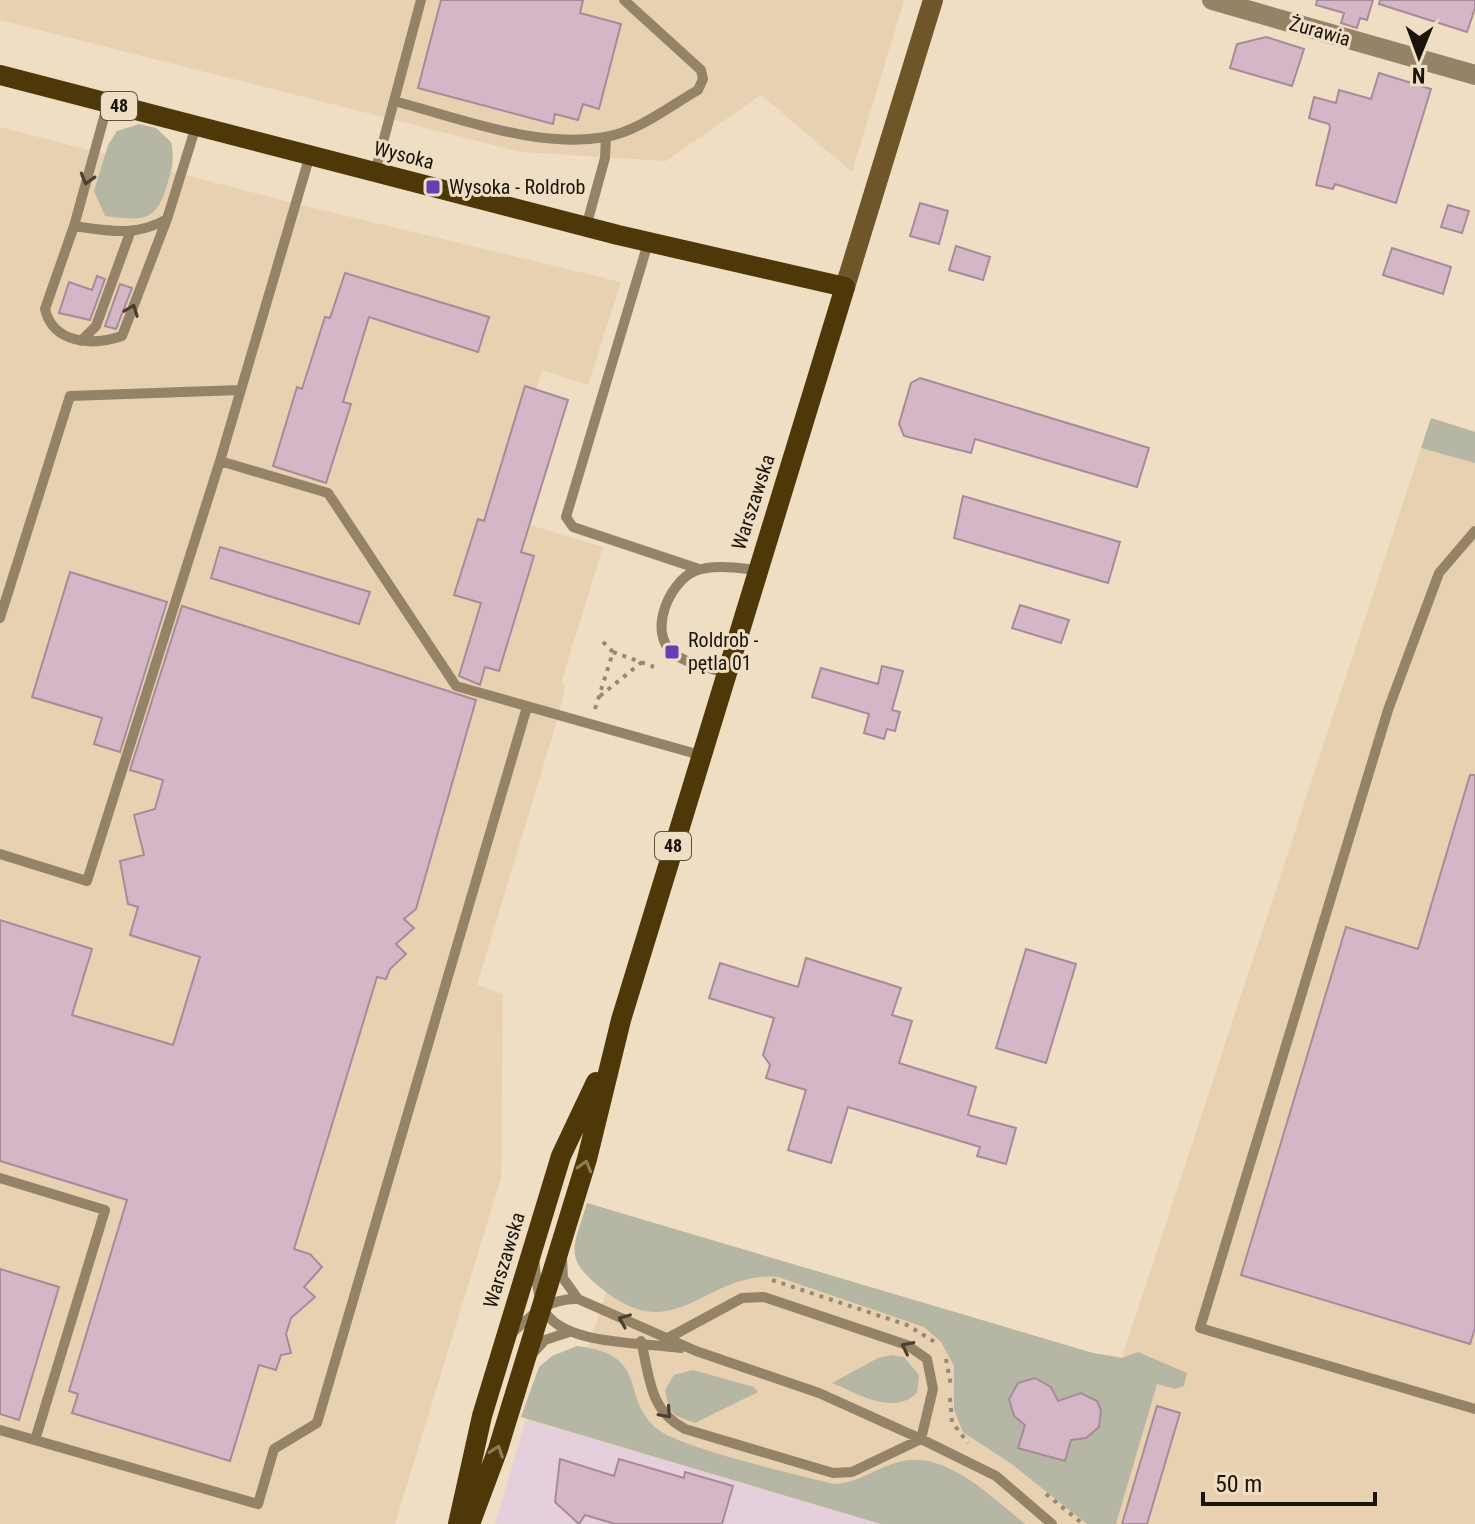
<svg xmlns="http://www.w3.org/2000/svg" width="1475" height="1524" viewBox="0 0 1475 1524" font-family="'Roboto Condensed',sans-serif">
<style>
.commercial{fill:#e5cfdc}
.built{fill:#e7d1b0}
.green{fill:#b5b7a4}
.building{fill:#d5b6c7;stroke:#a78b9b;stroke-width:2}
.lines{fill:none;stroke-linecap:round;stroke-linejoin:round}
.path{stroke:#968976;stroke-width:4;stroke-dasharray:4 6;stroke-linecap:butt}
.service{stroke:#948366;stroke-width:10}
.minor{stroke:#948366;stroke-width:20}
.secondary{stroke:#6e5629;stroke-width:20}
.primary{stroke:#4f3807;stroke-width:20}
.oneway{stroke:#4b402f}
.oneway2{stroke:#8f7a52}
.poi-dot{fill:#683eb6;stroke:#efdec3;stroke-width:3}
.labels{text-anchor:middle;stroke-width:6;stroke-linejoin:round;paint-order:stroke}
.shield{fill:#efdec3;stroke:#5a5142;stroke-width:2}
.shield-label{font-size:18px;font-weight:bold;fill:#1a140b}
.street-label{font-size:20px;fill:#1a140b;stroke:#efdec3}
.poi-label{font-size:20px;fill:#1a140b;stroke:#efdec3;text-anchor:start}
</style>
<rect width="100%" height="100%" fill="#efdec3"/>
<path class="commercial" d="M526,1419L881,1524H495Z"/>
<path class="built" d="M0,0H902L904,1L852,172L761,95L666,161L521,152L0,20Z
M0,127L297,204L621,282L588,385L542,370L536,389L568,400L530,525L603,547L561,683L565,686L559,714L477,985L503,994L501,1178L395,1524H0Z
M1431,418L1475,432V1524H881L526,1419L588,1347L606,1293L593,1205L1093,1353L1122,1357Z"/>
<path class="green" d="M139,124L156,128L171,142C175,159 172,169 167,185C156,224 141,220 105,216L94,191L108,145L117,131Z
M1431,418L1475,432V463L1421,448Z
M587,1203L1093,1353L1122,1358L1138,1352L1187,1373L1184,1386L1175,1389L1157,1384L1116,1524H1087L1013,1465L963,1432L954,1410V1366L941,1342L924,1327L778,1277C704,1271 676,1350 601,1288C562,1257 574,1247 587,1203Z
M577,1346C651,1355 619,1395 656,1428C677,1447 800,1476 834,1484C860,1483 878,1466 903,1461C947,1451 994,1499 1025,1524H881L521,1417L539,1367L552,1356Z
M891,1355L904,1357L919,1375L917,1393C892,1416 859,1394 832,1383L878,1358Z
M693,1370L754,1387L758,1392L695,1423L676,1416L669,1408L665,1390L674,1375Z"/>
<path class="building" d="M441,0H583L580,13L621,24L599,109L583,104L578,120L555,114L553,124L418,88Z
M1317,0H1373L1367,20L1360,18L1357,28L1341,23L1344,13L1316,5Z
M1380,0H1475V8L1467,32L1379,4Z
M1266,37L1304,49L1292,86L1230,68L1237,44Z
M1379,73L1431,89L1396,203L1335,184L1333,189L1316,185L1330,128L1329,124L1309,118L1314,97L1336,103L1339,90L1371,99Z
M920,203L948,211L939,244L910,236Z
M1448,205L1469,211L1462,233L1441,227Z
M956,246L990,257L983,280L949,270Z
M1392,248L1451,267L1443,294L1383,275Z
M345,273L489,317L478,352L369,317L343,402L351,404L326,483L273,466L297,387L302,389L325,317L330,318Z
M97,276L105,279L90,320L59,313L69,282L92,290Z
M120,284L132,288L116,329L105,326Z
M920,378L1149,448L1137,487L975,439L971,453L904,436L899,424L911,383Z
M525,386L568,400L521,552L534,556L499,671L485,667L480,685L459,676L481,603L454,595L478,519L484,521Z
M963,496L1120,542L1108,583L954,538Z
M220,547L370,592L359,624L211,578Z
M70,572L167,602L120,752L94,744L102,718L32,697Z
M1020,605L1069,620L1061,643L1012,628Z
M182,606L476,700L416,909L404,919L414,928L396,944L406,954L390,969L386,979L377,977L294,1249L310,1254L322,1267L304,1287L315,1297L291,1318L286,1334L291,1353L281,1355L276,1370L259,1365L230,1461L72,1413L78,1394L69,1391L127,1200L0,1161V920L92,949L72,1015L173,1045L200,957L130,935L138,907L128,904L120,861L144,855L134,815L155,809L163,780L130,770Z
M882,666L903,671L892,710L900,712L895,731L887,729L884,739L864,733L869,714L812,697L821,668L878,684Z
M1470,775H1475V1328L1470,1344L1241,1275L1346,927L1418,949Z
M1026,949L1076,964L1046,1063L996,1048Z
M806,958L901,988L892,1015L912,1021L899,1063L976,1087L968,1115L1016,1128L1006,1164L977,1156L980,1147L848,1107L831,1163L788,1150L806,1090L766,1078L770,1065L763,1055L774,1018L709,998L720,963L798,987Z
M0,1269L59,1287L19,1420L0,1414Z
M1035,1378L1051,1387L1058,1401L1081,1393L1097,1401L1101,1410L1099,1427L1086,1438L1071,1440L1065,1461L1018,1448L1025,1425L1014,1416L1009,1399L1018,1383Z
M1157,1406L1180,1413L1147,1524H1122Z
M560,1459L614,1476L619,1459L684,1478L685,1472L733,1486L722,1524H615L585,1515L579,1524L555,1502Z"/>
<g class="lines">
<path class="path" d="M613,652L654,667
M600,696L642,662
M595,709L613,652L602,641
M772,1280L907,1325L935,1342
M946,1359L951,1386
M950,1398L952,1422L968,1443
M1046,1494L1083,1524"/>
<path class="service" d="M394,101C460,118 536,149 605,137C637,132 670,106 698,90L703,79L701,70L624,0
M108,103L74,226L45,309C53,344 93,346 122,336L167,219L196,126
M310,155L220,461L328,493L456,686L700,755
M375,172L421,0
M74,226C109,231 136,237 167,219
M586,227L605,158L606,137
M648,243L566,517L573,527L699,569
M81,341L96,326L130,233
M1475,531L1439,573L1388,710L1200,1328L1475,1409
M0,618L70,396L240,390
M725,673C708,667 687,664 673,653C647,632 670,581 695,571C714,564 738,568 757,570
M0,854L87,881L220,461
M0,1178L105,1210L35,1440
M562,1258L563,1278L578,1299L696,1351L819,1393L921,1439L996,1476L1052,1524
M534,1259C536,1274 537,1294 543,1308C560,1346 643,1342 681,1348
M512,1333C533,1314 548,1298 578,1299
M641,1341C650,1378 649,1410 685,1429L833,1473L852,1472L921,1439L933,1389L927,1359L907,1345L764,1297L742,1298L668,1338
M531,1355L545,1340L569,1332
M0,1430L258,1504L274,1449L317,1423L527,707"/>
<path class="minor" d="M1212,0L1475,75"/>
<path class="secondary" d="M845,287L933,0"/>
<path class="primary" d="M0,75L618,235L845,287L621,1020L587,1159L498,1449L470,1524
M458,1524L482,1416L561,1156L596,1082"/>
</g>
<defs><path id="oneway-chevron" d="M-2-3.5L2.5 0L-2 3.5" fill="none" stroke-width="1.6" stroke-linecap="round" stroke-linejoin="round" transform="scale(2)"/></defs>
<g class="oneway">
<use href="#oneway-chevron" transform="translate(87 179) rotate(106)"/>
<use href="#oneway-chevron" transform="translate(132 310) rotate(-69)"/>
<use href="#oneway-chevron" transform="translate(624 1320) rotate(-158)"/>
<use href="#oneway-chevron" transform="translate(907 1347) rotate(-153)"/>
<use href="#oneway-chevron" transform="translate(666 1413) rotate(48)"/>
</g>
<g class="oneway2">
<use href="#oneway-chevron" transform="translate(585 1166) rotate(-74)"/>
<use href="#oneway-chevron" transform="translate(497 1451) rotate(-71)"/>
</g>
<g class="poi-dot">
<rect x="425" y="179" width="16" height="16" rx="4"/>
<rect x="664" y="644" width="16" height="16" rx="4"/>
</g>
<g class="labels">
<g class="shield">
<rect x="101" y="92" width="36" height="28" rx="6"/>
<rect x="655" y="832" width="36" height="28" rx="6"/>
</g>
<g class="shield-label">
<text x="119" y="112">48</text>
<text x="673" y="852">48</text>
</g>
<g class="street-label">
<text transform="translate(1320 31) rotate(16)" y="7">Żurawia</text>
<text transform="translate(404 155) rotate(14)" y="7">Wysoka</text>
<text transform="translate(753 502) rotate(-72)" y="7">Warszawska</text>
<text transform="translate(504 1260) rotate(-73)" y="7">Warszawska</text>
</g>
<g class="poi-label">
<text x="449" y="194">Wysoka - Roldrob</text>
<text x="688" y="647">Roldrob -<tspan x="688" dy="23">pętla 01</tspan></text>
</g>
</g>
<g transform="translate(1419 56) rotate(181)" stroke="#efdec3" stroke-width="6" paint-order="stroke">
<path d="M0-6L14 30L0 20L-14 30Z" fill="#1a140b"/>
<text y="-12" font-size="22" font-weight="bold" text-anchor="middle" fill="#1a140b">N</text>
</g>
<path d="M1203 1492v12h172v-12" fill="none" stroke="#1a140b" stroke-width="4"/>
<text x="1215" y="1492" font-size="24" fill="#1a140b" stroke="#efdec3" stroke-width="6" paint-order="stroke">50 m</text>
</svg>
